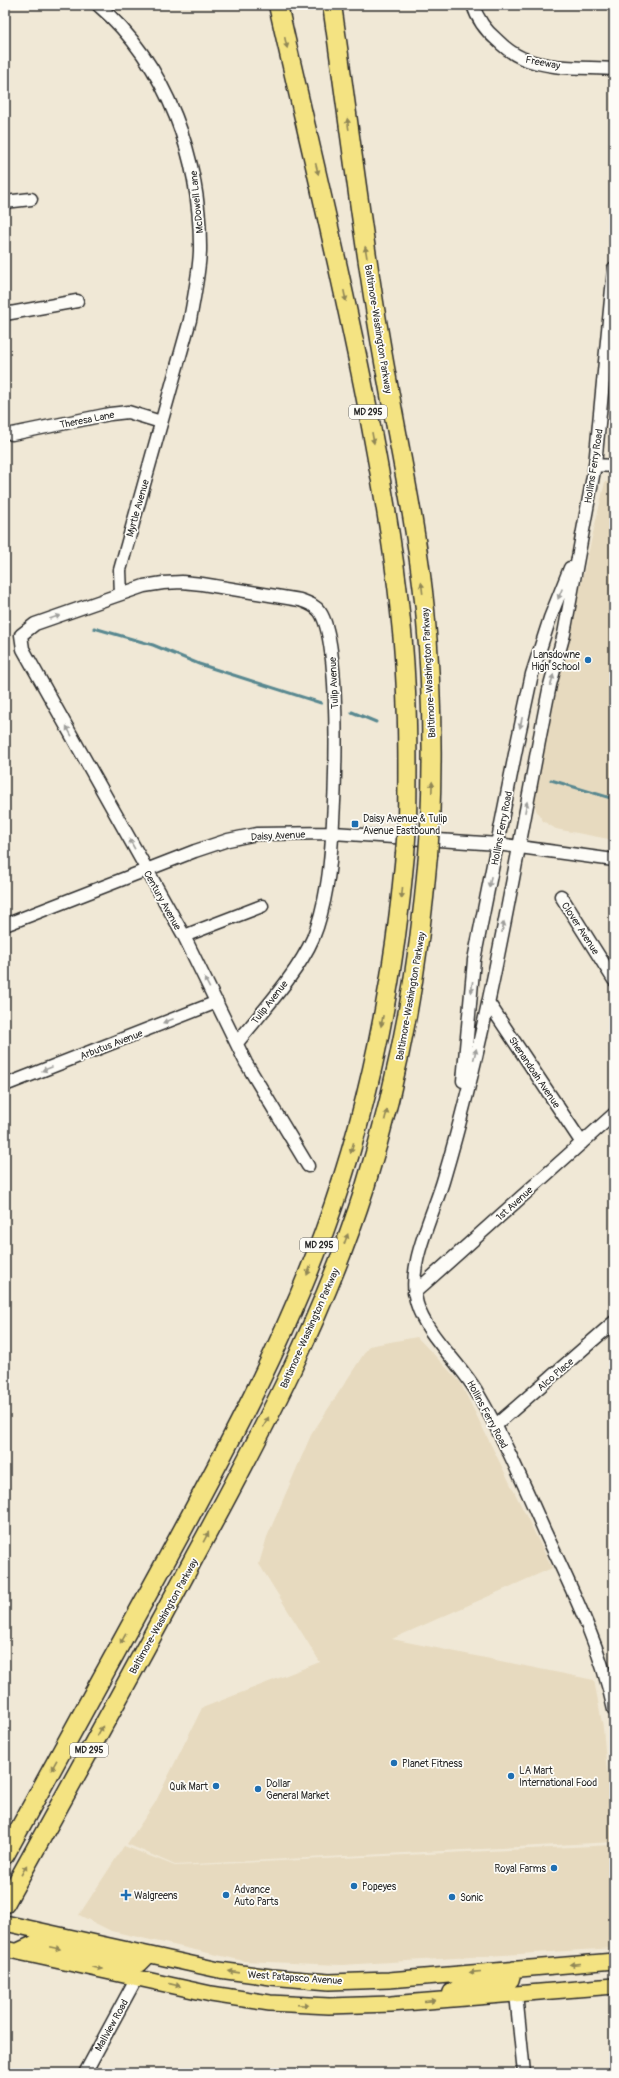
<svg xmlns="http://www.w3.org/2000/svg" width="619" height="2078" viewBox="0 0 619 2078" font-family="Pangolin,sans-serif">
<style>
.built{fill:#e7dabf}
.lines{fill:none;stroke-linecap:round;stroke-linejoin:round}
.stream{stroke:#598890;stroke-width:3}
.minor-casing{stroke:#2b2b2b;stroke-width:15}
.major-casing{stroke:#2b2b2b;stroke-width:18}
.highway-casing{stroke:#2b2b2b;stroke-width:21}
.minor{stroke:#fdfcf7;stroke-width:12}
.major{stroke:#f4e382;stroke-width:15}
.highway{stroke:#f4e382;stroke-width:18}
.highway-bridge-casing{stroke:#2b2b2b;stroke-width:21;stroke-linecap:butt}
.highway-bridge{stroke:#f4e382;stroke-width:18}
.oneway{fill:#908756}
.oneway2{fill:#9e9e9b}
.poi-dot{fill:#1f6fb2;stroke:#fdfcf7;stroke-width:1.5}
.labels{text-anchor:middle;stroke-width:3.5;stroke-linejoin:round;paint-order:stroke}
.shield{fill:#fdfcf7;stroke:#6a6a68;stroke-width:1}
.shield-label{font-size:9px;font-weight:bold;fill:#2b2b2b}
.street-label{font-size:10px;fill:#2b2b2b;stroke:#fdfcf7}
.poi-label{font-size:10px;fill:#2b2b2b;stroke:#fdfcf7;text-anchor:start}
</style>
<rect width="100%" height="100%" fill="#f0e8d6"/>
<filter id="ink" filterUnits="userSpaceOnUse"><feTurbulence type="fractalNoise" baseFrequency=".025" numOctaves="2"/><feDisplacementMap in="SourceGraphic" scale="8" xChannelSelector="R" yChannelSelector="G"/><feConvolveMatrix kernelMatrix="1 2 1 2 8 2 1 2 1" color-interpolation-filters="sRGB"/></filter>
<g filter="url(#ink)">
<path class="built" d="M614,481V840L556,829L543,821L536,810L534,800L557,686L605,482Z
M417,1337L460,1382L552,1568L392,1639L594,1680L603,1728L607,1772L613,1774L614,1782V1842L175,1865L127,1844L155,1803L202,1708L320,1662L259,1564L267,1537L311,1435L369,1346Z
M614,1845V1948L342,1965L244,1961L111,1931L79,1915L124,1846L175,1866Z"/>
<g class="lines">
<path class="stream" d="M94,628L153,645L199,664L321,703
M352,712L376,722
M551,780L614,799"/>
<defs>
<path id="minor" d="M98,5C168,65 201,160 200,251C199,274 194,297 190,320L120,570L121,594
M473,5C477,18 486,31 497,40C504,47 513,54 522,58C550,70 585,67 614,69
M5,202L31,199
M614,268L595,465L564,634L550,685C517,849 492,1017 444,1178C434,1214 405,1267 417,1304C427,1337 461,1363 478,1394C504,1438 524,1485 545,1532C572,1589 601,1648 614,1710
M5,314L77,301
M12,434L110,414L128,412L161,422
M595,465L614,466
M561,896L614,980
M5,925L195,851L228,840L257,834L333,833L498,844L614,860
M184,936L262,906
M488,1002L582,1143
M237,1043C261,1013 298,973 313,938C320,921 324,903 327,885C335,840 344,646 320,612C315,605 308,603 300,600L202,584L182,582L163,583L144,586L35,624L21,635L23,649L183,934L246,1063L308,1166
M463,1081L474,960L518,739L532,674L550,618L570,568
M5,1085L217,1002
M414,1293L614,1114
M496,1425L614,1322
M516,1994L524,2073
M85,2073L137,1977"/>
<path id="major" d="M5,1923L219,1970L271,1977L329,1982L389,1980L614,1961
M5,1949L211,1994L270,2003L329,2006L391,2004L614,1986
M18,1951L35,1943L136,1965L140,1964L149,1955
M449,1999L451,1992L459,1987L508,1982L511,1980L514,1969"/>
<path id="highway" d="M278,5C308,138 341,271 367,405C380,474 393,543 400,612C408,683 408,754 407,825
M332,5C348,116 361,228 380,339C395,429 416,519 425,610C432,682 433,754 430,826
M5,1855C59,1755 114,1656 168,1557C225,1452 283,1345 324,1232C369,1110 394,983 405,854
M5,1904C69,1788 133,1673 195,1556C260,1437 324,1316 365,1187C399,1078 419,968 428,855"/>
</defs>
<use href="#minor" class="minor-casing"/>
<use href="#major" class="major-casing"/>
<use href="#highway" class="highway-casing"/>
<use href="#minor" class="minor"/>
<use href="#major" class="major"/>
<use href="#highway" class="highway"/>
<defs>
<path id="highway-bridge" d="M405,854L407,825
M428,855L430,826"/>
</defs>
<use href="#highway-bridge" class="highway-bridge-casing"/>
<use href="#highway-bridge" class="highway-bridge"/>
</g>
<defs><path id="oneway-solid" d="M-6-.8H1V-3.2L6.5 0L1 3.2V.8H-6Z"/></defs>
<g class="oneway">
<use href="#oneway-solid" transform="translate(286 43) rotate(77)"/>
<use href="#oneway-solid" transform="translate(348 124) rotate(-98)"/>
<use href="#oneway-solid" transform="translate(317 169) rotate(76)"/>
<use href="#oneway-solid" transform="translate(366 252) rotate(-99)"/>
<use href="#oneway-solid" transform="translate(345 296) rotate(78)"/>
<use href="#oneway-solid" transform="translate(373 438) rotate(80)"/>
<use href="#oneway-solid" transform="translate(422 588) rotate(-97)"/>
<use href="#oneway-solid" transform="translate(432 787) rotate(-88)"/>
<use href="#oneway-solid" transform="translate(402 893) rotate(95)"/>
<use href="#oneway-solid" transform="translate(382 1021) rotate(101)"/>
<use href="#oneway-solid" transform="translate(386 1115) rotate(-75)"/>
<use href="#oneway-solid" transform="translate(352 1148) rotate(106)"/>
<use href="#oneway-solid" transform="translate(346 1239) rotate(-70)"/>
<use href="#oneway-solid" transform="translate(309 1270) rotate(112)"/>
<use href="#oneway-solid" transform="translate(266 1422) rotate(-62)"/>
<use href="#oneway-solid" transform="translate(206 1537) rotate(-62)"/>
<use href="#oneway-solid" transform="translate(123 1639) rotate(119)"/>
<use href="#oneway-solid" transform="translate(100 1731) rotate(-61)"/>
<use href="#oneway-solid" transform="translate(54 1765) rotate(119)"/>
<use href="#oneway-solid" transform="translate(24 1870) rotate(-61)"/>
<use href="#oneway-solid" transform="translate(55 1948) rotate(12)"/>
<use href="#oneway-solid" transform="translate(575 1964) rotate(175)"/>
<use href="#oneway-solid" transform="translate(97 1968) rotate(12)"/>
<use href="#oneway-solid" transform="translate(234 1972) rotate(-172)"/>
<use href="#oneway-solid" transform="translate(475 1972) rotate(175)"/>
<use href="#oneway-solid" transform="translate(175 1985) rotate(13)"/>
<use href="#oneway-solid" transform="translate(430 2001) rotate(-5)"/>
<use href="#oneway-solid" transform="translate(303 2005) rotate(2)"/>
</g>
<g class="oneway2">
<use href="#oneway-solid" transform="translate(560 594) rotate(112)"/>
<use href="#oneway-solid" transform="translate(55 617) rotate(-19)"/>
<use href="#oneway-solid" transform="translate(552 680) rotate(-76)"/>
<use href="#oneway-solid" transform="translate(521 723) rotate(102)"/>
<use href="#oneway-solid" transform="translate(69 731) rotate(-119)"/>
<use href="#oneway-solid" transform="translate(526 807) rotate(-79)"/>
<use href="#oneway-solid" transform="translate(132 844) rotate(-119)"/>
<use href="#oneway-solid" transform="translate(490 882) rotate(101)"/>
<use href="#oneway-solid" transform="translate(503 927) rotate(-79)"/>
<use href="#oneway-solid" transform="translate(207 983) rotate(-117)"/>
<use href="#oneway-solid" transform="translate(472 987) rotate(96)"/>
<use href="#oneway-solid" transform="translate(168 1021) rotate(159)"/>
<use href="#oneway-solid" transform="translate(475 1054) rotate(-76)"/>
<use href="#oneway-solid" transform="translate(47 1069) rotate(159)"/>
</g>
</g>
<g class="poi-dot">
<circle cx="588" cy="660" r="4"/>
<rect x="351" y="820" width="8" height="8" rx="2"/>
<circle cx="394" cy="1763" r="4"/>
<circle cx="511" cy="1776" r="4"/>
<circle cx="216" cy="1786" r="4"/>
<circle cx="258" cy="1789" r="4"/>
<circle cx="554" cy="1868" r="4"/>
<circle cx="354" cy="1886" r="4"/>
<path d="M124 1889h4v4h4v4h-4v4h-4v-4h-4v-4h4z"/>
<circle cx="226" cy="1895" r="4"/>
<circle cx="452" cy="1897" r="4"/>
</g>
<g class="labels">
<g class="shield">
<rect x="349" y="405" width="38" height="14" rx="3"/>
<rect x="300" y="1238" width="38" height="14" rx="3"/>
<rect x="70" y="1743" width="38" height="14" rx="3"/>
</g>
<g class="shield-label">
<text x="368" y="415">MD 295</text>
<text x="319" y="1248">MD 295</text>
<text x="89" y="1753">MD 295</text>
</g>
<g class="street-label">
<text transform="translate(543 62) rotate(11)" y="4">Freeway</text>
<text transform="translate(196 202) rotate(-96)" y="4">McDowell Lane</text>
<text transform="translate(379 329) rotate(81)" y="4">Baltimore-Washington Parkway</text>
<text transform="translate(87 419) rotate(-11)" y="4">Theresa Lane</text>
<text transform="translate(593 466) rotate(-81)" y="4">Hollins Ferry Road</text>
<text transform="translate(137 508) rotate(-74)" y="4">Myrtle Avenue</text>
<text transform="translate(428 673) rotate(-93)" y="4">Baltimore-Washington Parkway</text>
<text transform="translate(333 683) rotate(-93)" y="4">Tulip Avenue</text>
<text transform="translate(501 828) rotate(-79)" y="4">Hollins Ferry Road</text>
<text transform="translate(278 835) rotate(-3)" y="4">Daisy Avenue</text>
<text transform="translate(163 900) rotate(61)" y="4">Century Avenue</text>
<text transform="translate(581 928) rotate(57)" y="4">Clover Avenue</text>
<text transform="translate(410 996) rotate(-80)" y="4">Baltimore-Washington Parkway</text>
<text transform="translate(269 1002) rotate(-52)" y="4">Tulip Avenue</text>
<text transform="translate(111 1044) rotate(-21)" y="4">Arbutus Avenue</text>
<text transform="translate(535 1072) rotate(56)" y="4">Shenandoah Avenue</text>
<text transform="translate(514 1203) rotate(-42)" y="4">1st Avenue</text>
<text transform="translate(309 1328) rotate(-66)" y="4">Baltimore-Washington Parkway</text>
<text transform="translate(555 1374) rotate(-41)" y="4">Alco Place</text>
<text transform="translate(488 1414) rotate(62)" y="4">Hollins Ferry Road</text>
<text transform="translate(163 1616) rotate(-61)" y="4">Baltimore-Washington Parkway</text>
<text transform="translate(295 1977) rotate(4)" y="4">West Patapsco Avenue</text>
<text transform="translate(111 2025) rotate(-61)" y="4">Mallview Road</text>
</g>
<g class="poi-label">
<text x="580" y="658" text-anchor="end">Lansdowne<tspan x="580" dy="12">High School</tspan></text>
<text x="363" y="822">Daisy Avenue &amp; Tulip<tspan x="363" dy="12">Avenue Eastbound</tspan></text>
<text x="402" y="1767">Planet Fitness</text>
<text x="519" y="1774">LA Mart<tspan x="519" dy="12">International Food</tspan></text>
<text x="266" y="1787">Dollar<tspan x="266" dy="12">General Market</tspan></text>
<text x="208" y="1790" text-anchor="end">Quik Mart</text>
<text x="546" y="1872" text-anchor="end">Royal Farms</text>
<text x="362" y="1890">Popeyes</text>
<text x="234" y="1893">Advance<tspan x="234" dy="12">Auto Parts</tspan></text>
<text x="134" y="1899">Walgreens</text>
<text x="460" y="1901">Sonic</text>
</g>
</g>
<rect width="619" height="2078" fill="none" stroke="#fdfcf7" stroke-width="20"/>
<rect x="10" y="10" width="599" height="2058" fill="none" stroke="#2b2b2b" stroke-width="1.5" filter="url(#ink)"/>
</svg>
